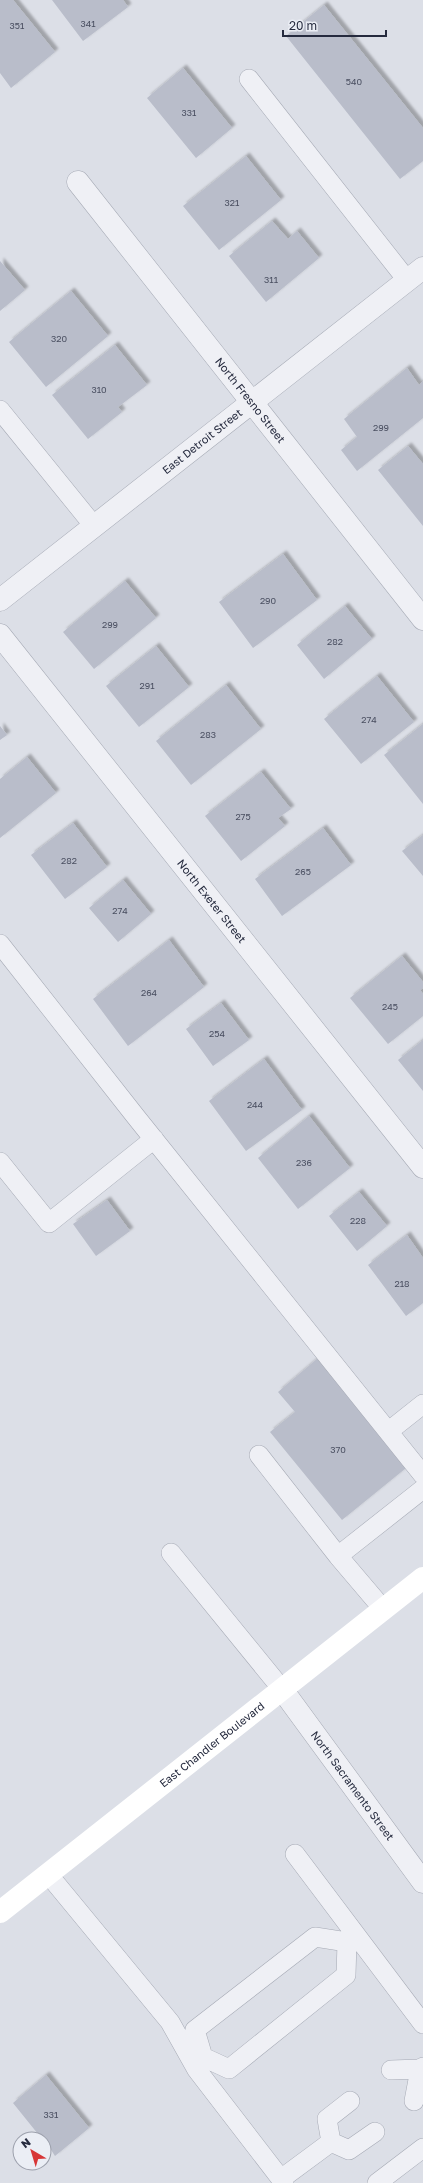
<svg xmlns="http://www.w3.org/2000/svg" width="423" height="2183" viewBox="0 0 423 2183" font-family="'Golos Text',sans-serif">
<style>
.building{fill:#b9bdca;filter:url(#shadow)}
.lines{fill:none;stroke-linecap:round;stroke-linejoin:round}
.service-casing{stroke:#a5a9b4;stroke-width:20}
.minor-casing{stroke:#a5a9b4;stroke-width:23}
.service{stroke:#eff0f5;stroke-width:19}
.minor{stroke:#eff0f5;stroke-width:22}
.secondary{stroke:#fff;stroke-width:22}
.labels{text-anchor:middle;stroke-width:4;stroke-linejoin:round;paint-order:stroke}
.number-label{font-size:9px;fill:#4a4f61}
.street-label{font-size:11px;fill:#252a3e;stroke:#ebeef5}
</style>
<defs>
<filter id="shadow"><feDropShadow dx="3.5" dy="-3.5" stdDeviation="1" flood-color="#0004"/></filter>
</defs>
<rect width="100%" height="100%" fill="#dcdfe7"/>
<path class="building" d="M0,0H13L55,52L11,88L0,73Z
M52,0H123L128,7L83,41Z
M324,5L423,128V161L400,179L286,36Z
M183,68L232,128L196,158L147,98Z
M246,156L281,200L219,250L183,206Z
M272,221L288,239L297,231L319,258L266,302L229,256Z
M0,261L25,290L0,311Z
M71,291L108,336L46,387L9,342Z
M115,345L147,385L118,407L122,412L88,439L52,395Z
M407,368L419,385L423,381V418L357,471L341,450L357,437L344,419Z
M408,446L423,464V526L378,470Z
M283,554L317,600L253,648L219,602Z
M125,581L156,618L94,669L63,632Z
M345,606L372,639L324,679L297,645Z
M156,646L189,687L139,727L106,686Z
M377,676L414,722L361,764L324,719Z
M226,685L261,729L191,785L156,741Z
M423,724V804L384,755Z
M0,726L7,735L0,740Z
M27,757L56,793L0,838V779Z
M261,772L291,809L278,818L285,826L241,861L205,816Z
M73,823L107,867L65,899L31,855Z
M323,828L351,865L282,916L255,879Z
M423,835V876L402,851Z
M123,880L151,914L118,942L89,908Z
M169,940L204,987L128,1046L93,999Z
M402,956L423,982V988L420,990L423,994V1016L388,1044L350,998Z
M221,1003L249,1040L213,1066L186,1029Z
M423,1040V1091L398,1060Z
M264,1059L302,1110L246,1151L209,1101Z
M309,1116L350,1168L298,1209L258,1158Z
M359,1192L387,1226L357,1251L329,1216Z
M107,1200L130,1231L96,1256L73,1224Z
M407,1235L423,1258V1303L406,1316L368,1265Z
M317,1359L406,1468L342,1520L270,1432L295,1412L278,1392Z
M46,2075L89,2128L55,2156L44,2139H42L13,2103Z"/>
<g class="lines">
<defs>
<path id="service" d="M249,79L407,280
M0,410L94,526
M0,944L136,1117L423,1475
M0,1162L49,1223L154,1139
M389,1431L423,1404
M259,1455L338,1556L423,1489
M171,1553L281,1688
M338,1556L383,1609
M295,1854L423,2024
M48,1874L170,2022L197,2070L284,2183
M347,1942L346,1975L229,2069L203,2057L195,2030L315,1937L347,1942L356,1935
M391,2070L420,2069L423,2067
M414,2101L420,2069
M331,2142L327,2119L350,2101
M331,2142L349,2150L375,2132
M281,2179L331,2142
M377,2183L423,2148"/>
<g id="minor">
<path id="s1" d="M78,182L423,619"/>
<path id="s2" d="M0,600L423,268"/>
<path id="s3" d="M0,635L423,1167"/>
<path id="s4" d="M281,1688L423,1882"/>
</g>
</defs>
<use href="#service" class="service-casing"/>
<use href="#minor" class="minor-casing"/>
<use href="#service" class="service"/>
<use href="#minor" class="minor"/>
<path class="secondary" id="s5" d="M0,1912L423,1578"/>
</g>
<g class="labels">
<g class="number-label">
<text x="88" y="27">341</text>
<text x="17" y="29">351</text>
<text x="354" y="85">540</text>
<text x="189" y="116">331</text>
<text x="232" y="206">321</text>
<text x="271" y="283">311</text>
<text x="59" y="342">320</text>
<text x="99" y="393">310</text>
<text x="381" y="431">299</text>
<text x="268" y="604">290</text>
<text x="110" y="628">299</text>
<text x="335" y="645">282</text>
<text x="147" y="689">291</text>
<text x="369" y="723">274</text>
<text x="208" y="738">283</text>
<text x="243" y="820">275</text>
<text x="69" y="864">282</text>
<text x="303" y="875">265</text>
<text x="120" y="914">274</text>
<text x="149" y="996">264</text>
<text x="390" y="1010">245</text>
<text x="217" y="1037">254</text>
<text x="255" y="1108">244</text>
<text x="304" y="1166">236</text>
<text x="358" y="1224">228</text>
<text x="402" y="1287">218</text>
<text x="338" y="1453">370</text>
<text x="51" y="2118">331</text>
</g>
<g class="street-label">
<text dy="4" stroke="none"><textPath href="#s1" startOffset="278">North Fresno Street</textPath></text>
<text dy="4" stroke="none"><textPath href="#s2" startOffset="257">East Detroit Street</textPath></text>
<text dy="4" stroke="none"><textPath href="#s3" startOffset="340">North Exeter Street</textPath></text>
<text dy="4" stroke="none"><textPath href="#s5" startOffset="270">East Chandler Boulevard</textPath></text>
<text dy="4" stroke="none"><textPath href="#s4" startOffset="121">North Sacramento Street</textPath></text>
</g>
</g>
<g transform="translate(32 2151) rotate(322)"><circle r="19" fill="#ebeef5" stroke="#9ca0ac"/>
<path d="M0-3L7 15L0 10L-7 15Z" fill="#d73637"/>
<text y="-6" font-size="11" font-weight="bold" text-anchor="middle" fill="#252a3e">N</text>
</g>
<path d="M283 30v6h103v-6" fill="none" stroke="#252a3e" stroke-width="2"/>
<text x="289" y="30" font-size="12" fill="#252a3e" stroke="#ebeef5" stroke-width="3" paint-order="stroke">20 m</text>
</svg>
